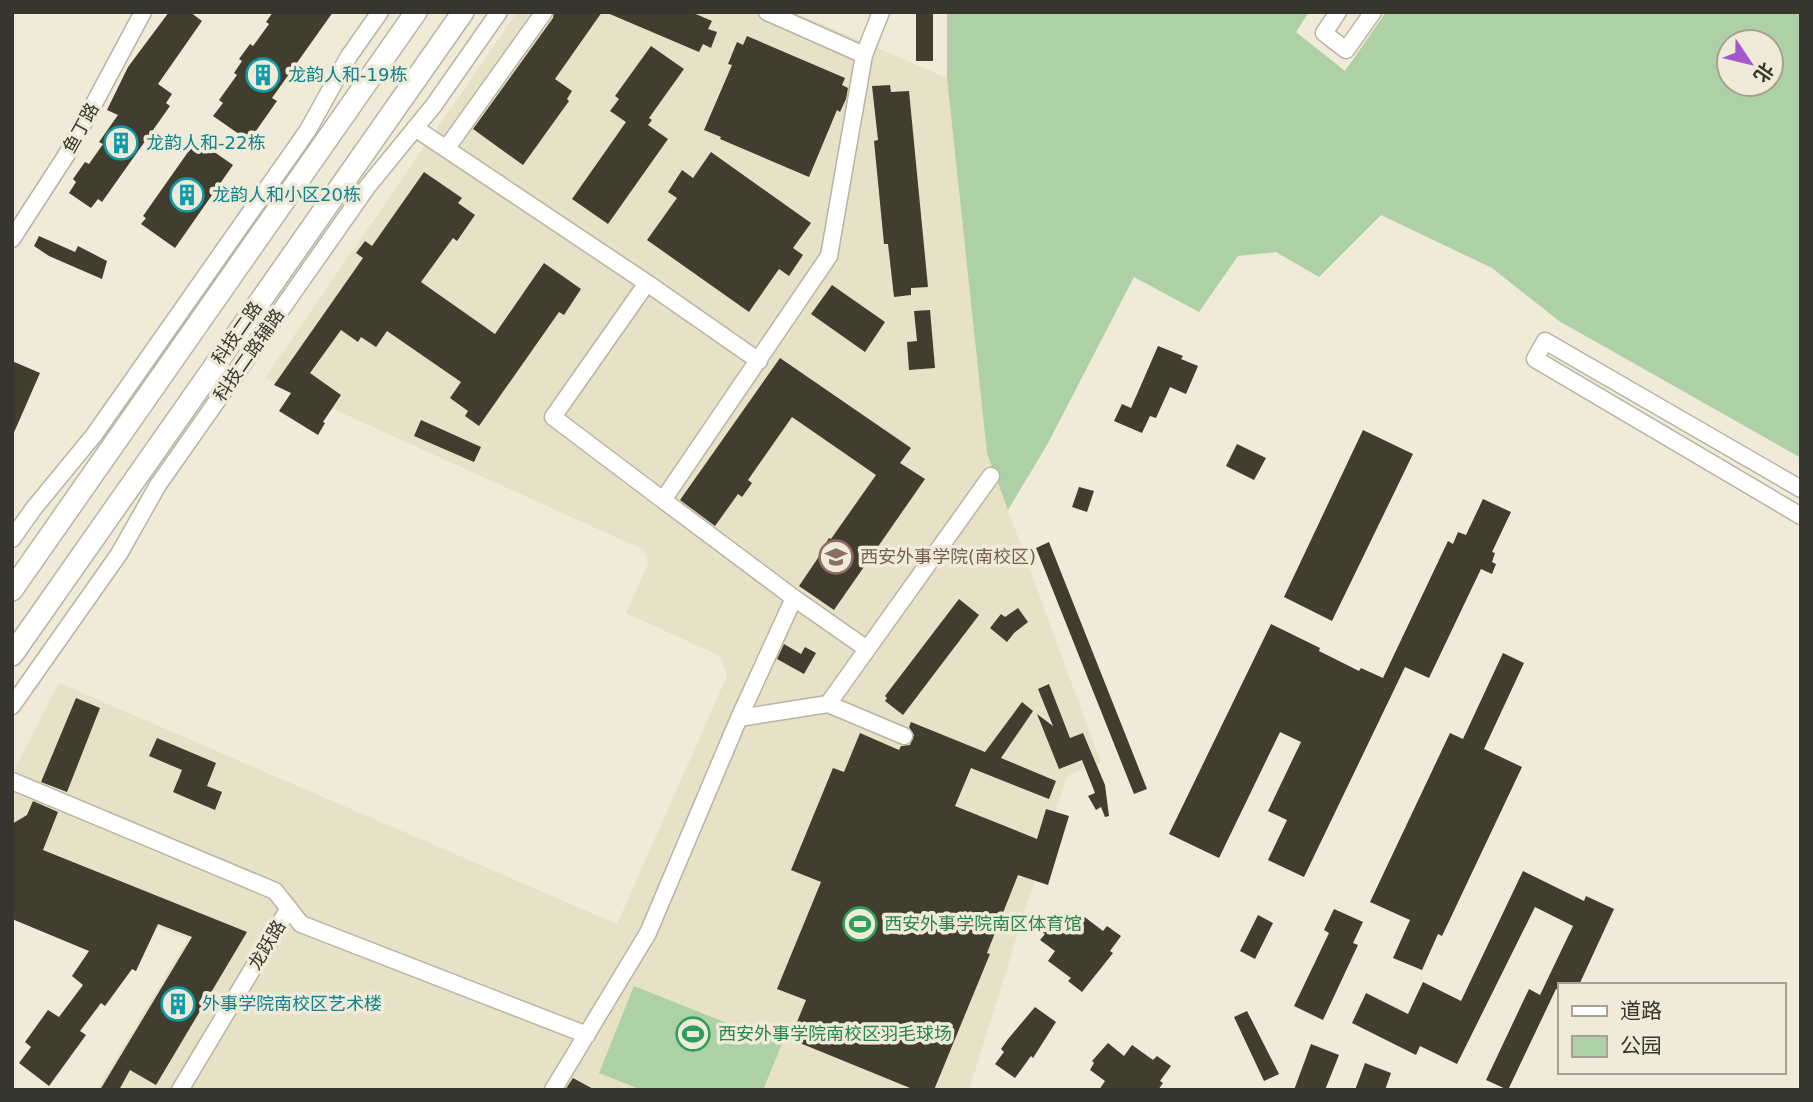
<svg xmlns="http://www.w3.org/2000/svg" width="1813" height="1102" viewBox="0 0 1813 1102" font-family="'DejaVu Sans','Noto Sans SC',sans-serif">
<style>
.built{fill:#e7e1c7}
.green{fill:#aed0a7;fill-rule:evenodd}
.building{fill:#423e2f}
.lines{fill:none;stroke-linecap:round;stroke-linejoin:round}
.minor-casing{stroke:#b8b4a2;stroke-width:19}
.major-casing{stroke:#b8b4a2;stroke-width:24}
.minor{stroke:#fff;stroke-width:16}
.major{stroke:#fff;stroke-width:21}
.labels{text-anchor:middle;stroke-width:7;stroke-linejoin:round;paint-order:stroke}
.culture-label{font-size:18px;fill:#0d838f;stroke:#efebd8;text-anchor:start}
.street-label{font-size:18px;fill:#36352e;stroke:#efebd8}
.education-label{font-size:18px;fill:#785e54;stroke:#efebd8;text-anchor:start}
.leisure-label{font-size:18px;fill:#27864d;stroke:#efebd8;text-anchor:start}
</style>
<rect width="100%" height="100%" fill="#efebd8"/>
<path class="built" d="M517,12H794L947,78L987,453L1101,763L1067,776L969,1090H97L188,939L12,869V774L59,683L617,924L727,676L720,656L626,613L648,564L644,550L265,378Z"/>
<path class="green" d="M947,12H1309L1296,32L1345,71L1386,12H1801V458L1559,321L1492,268L1381,215L1319,277L1276,252L1238,256L1199,312L1134,277L1047,445L1008,510L987,453L947,78ZM1729,42H1771V84H1729Z
M634,986L742,1029L745,1023L784,1039L763,1090H642L599,1073Z"/>
<path class="building" d="M169,12H190L202,21L158,84L172,94L166,103L170,106L102,202L98,199L91,208L69,193L76,182L73,179L85,162L89,164L103,144L99,142L118,115L107,110L128,67Z
M273,12H333L272,98L277,101L249,141L213,116L223,103L219,100L237,75L234,73L242,61L239,59L250,44L253,46L269,24L266,22Z
M554,12H602L555,79L572,91L567,99L569,101L523,165L473,129L553,18Z
M605,12H691L712,21L708,29L717,32L711,48L703,44L699,52Z
M916,12H933V61H916Z
M747,36L845,78L842,85L848,88L846,99L840,112L837,110L809,177L720,139L721,137L704,130L732,65L728,64L737,42L743,45Z
M651,46L684,69L649,118L652,120L648,125L668,139L608,224L572,199L626,122L610,111L619,99L615,96Z
M890,85L891,92L909,91L928,287L911,288V295L894,297L888,244H884L874,141L878,140L872,86Z
M200,142L233,165L175,248L141,224L146,218L143,216L193,145L196,147Z
M711,152L811,223L793,248L803,255L789,276L779,269L749,312L647,240L677,198L668,192L682,170L693,178Z
M424,172L462,198L458,203L475,215L457,241L453,238L421,282L495,334L544,263L581,289L564,315L559,312L479,426L465,416L468,411L450,398L461,382L387,331L376,347L361,337L358,342L341,330L310,373L341,395L323,422L325,423L318,435L279,411L291,393L274,385L363,258L356,253L365,241L372,246Z
M39,236L75,252L78,246L107,261L102,279L49,256L34,246Z
M832,285L885,322L865,352L811,314Z
M930,310L935,368L909,370L907,342L917,341L914,311Z
M1158,346L1183,356L1181,359L1198,366L1186,394L1170,387L1156,418L1150,416L1142,433L1114,421L1122,404L1131,408Z
M780,358L911,448L900,463L925,479L834,610L799,586L822,552L821,551L829,538L831,539L876,475L792,417L748,480L752,483L742,497L738,494L715,526L680,500Z
M12,361L40,373L12,437Z
M421,420L481,447L474,462L414,436Z
M1363,430L1413,454L1332,621L1284,597Z
M1237,444L1266,458L1254,480L1226,466Z
M1079,487L1094,491L1087,512L1072,507Z
M1483,499L1511,512L1492,552L1495,553L1492,562L1496,564L1492,574L1481,569L1429,678L1405,667L1304,877L1268,860L1287,820L1268,811L1301,742L1280,732L1219,858L1169,834L1271,624L1320,648L1319,651L1359,671L1361,668L1383,678L1448,541L1453,544L1458,532L1466,535Z
M1049,542L1147,789L1134,794L1036,548Z
M959,599L979,615L903,715L885,701L887,698L885,696Z
M1018,608L1028,622L1014,633L1007,642L990,628L1001,614L1005,617Z
M784,644L801,654L805,647L816,653L804,674L777,659Z
M1503,653L1524,663L1484,749L1522,767L1442,936L1438,934L1422,970L1393,958L1410,920L1370,902L1450,733L1463,739Z
M1049,684L1070,738L1083,733L1105,785L1109,816L1105,817L1101,807L1096,810L1088,796L1095,793L1082,760L1059,769L1037,714L1053,726L1038,689Z
M76,698L100,708L67,792L41,782Z
M1022,702L1033,711L1001,758L1056,781L1049,799L971,768L955,806L1037,839L1046,809L1069,816L1048,885L1018,875L987,953L990,954L934,1090H915L790,1039L806,1000L777,989L821,882L791,870L833,768L844,772L860,733L899,750L901,746L910,745L914,735L909,727L911,722L985,752Z
M157,738L216,763L207,786L222,792L215,810L173,792L182,770L149,756Z
M33,801L58,812L43,850L247,932L156,1085L130,1070L119,1090H100L192,937L158,924L136,971L132,969L105,1006L101,1003L80,1031L86,1035L49,1086L19,1063L31,1047L25,1042L48,1010L59,1017L83,985L72,976L89,951L12,919V824L27,815Z
M1523,871L1584,901L1586,896L1614,909L1579,985H1559V990L1556,989L1508,1090L1486,1080L1529,989L1540,995L1573,926L1535,907L1457,1064L1420,1046L1416,1055L1352,1023L1366,993L1408,1014L1423,982L1461,1001Z
M1334,909L1363,922L1353,943L1358,945L1323,1020L1294,1006L1329,933L1324,930Z
M1058,914L1075,926L1082,915L1103,931L1107,926L1121,936L1110,951L1113,953L1082,992L1068,981L1071,978L1048,961L1055,951L1040,940L1045,934L1042,932Z
M1258,915L1273,923L1255,959L1240,951Z
M1035,1007L1056,1022L1033,1058L1031,1056L1015,1078L995,1064L1004,1052L1001,1049L1008,1039Z
M1247,1011L1279,1074L1264,1081L1234,1017Z
M1108,1043L1124,1056L1132,1045L1153,1060L1157,1056L1171,1066L1160,1081L1163,1083L1158,1090H1099L1105,1081L1090,1070L1094,1063L1092,1061Z
M1311,1044L1339,1055L1325,1090H1294Z
M1365,1063L1391,1073L1385,1090H1355Z
M573,1078L595,1090H565Z"/>
<g class="lines">
<defs>
<path id="minor" d="M767,12L864,55
M1338,12L1324,33L1346,50L1373,12
M415,128L647,283L759,361
M446,149L544,12
M12,239L67,154L143,12
M647,283L553,417L663,500
M1801,489L1545,341L1535,359L1801,516
M12,539L34,508L94,435L308,130L349,56L380,12
M867,649L794,598L663,500L829,256L864,55L881,12
M828,704L991,476
M12,706L119,554L158,485L368,186L434,105L499,12
M739,718L828,704L904,736
M12,781L275,891L301,924L587,1035
M180,1090L289,908
M553,1090L648,933L739,718L794,598"/>
<path id="major" d="M12,590L416,12
M12,655L463,12"/>
</defs>
<use href="#minor" class="minor-casing"/>
<use href="#major" class="major-casing"/>
<use href="#minor" class="minor"/>
<use href="#major" class="major"/>
</g>
<defs>
<symbol id="building-ring" viewBox="-11 -11 22 22"><circle r="9.5" fill="#efebd8" stroke="#0f9aa8" stroke-width="1.5"/><path d="M-4-6H4V6H1V3H-1V6H-4ZM-2.5-4.3h1.7v1.8h-1.7ZM.8-4.3h1.7v1.8H.8ZM-2.5-1h1.7V.8h-1.7ZM.8-1h1.7V.8H.8Z" fill="#0f9aa8"/></symbol>
<symbol id="university-ring" viewBox="-11 -11 22 22"><circle r="9.5" fill="#efebd8" stroke="#8d6e63" stroke-width="1.5"/><path d="M0-5L7-2L0 1L-7-2ZM-4 1L0 2.5L4 1V4Q0 6-4 4Z" fill="#8d6e63"/></symbol>
<symbol id="stadium-ring" viewBox="-11 -11 22 22"><circle r="9.5" fill="#efebd8" stroke="#2e9e5b" stroke-width="1.5"/><path d="M0-5a6.5 5 0 1 0 0 10a6.5 5 0 1 0 0-10ZM-3.5-1.8h7v3.6h-7Z" fill="#2e9e5b"/></symbol>
</defs>
<g fill-rule="evenodd">
<use href="#building-ring" x="244" y="56" width="38" height="38"/>
<use href="#building-ring" x="102" y="124" width="38" height="38"/>
<use href="#building-ring" x="168" y="176" width="38" height="38"/>
<use href="#university-ring" x="817" y="538" width="38" height="38"/>
<use href="#stadium-ring" x="841" y="905" width="38" height="38"/>
<use href="#building-ring" x="159" y="985" width="38" height="38"/>
<use href="#stadium-ring" x="674" y="1015" width="38" height="38"/>
</g>
<g class="labels">
<g class="culture-label">
<text x="288" y="81">龙韵人和-19栋</text>
<text x="146" y="149">龙韵人和-22栋</text>
<text x="212" y="201">龙韵人和小区20栋</text>
<text x="202" y="1010">外事学院南校区艺术楼</text>
</g>
<g class="street-label">
<text transform="translate(81 128) rotate(-61)" y="6">鱼丁路</text>
<text transform="translate(237 333) rotate(-55)" y="6">科技二路</text>
<text transform="translate(249 355) rotate(-55)" y="6">科技二路辅路</text>
<text transform="translate(267 945) rotate(-59)" y="6">龙跃路</text>
</g>
<g class="education-label">
<text x="860" y="563">西安外事学院(南校区)</text>
</g>
<g class="leisure-label">
<text x="884" y="930">西安外事学院南区体育馆</text>
<text x="718" y="1040">西安外事学院南校区羽毛球场</text>
</g>
</g>
<rect width="1813" height="1102" fill="none" stroke="#36352e" stroke-width="28"/>
<rect x="1558" y="983" width="228" height="91" fill="#efebd8" stroke="#a5a294" stroke-width="2"/>
<rect x="1572" y="1006" width="35" height="10" fill="#ffffff" stroke="#a5a294" stroke-width="2"/>
<text x="1620" y="1018" font-size="21" fill="#36352e">道路</text>
<rect x="1572" y="1036" width="35" height="21" fill="#aed0a7" stroke="#a5a294" stroke-width="2"/>
<text x="1620" y="1053" font-size="21" fill="#36352e">公园</text>
<g transform="translate(1750 63) rotate(125)"><circle r="33" fill="#efebd8" stroke="#a5a294" stroke-width="2"/>
<path d="M0-5L12 26L0 18L-12 26Z" fill="#a558c9"/>
<text y="-10" font-size="19" font-weight="bold" text-anchor="middle" fill="#36352e">北</text>
</g>
</svg>
